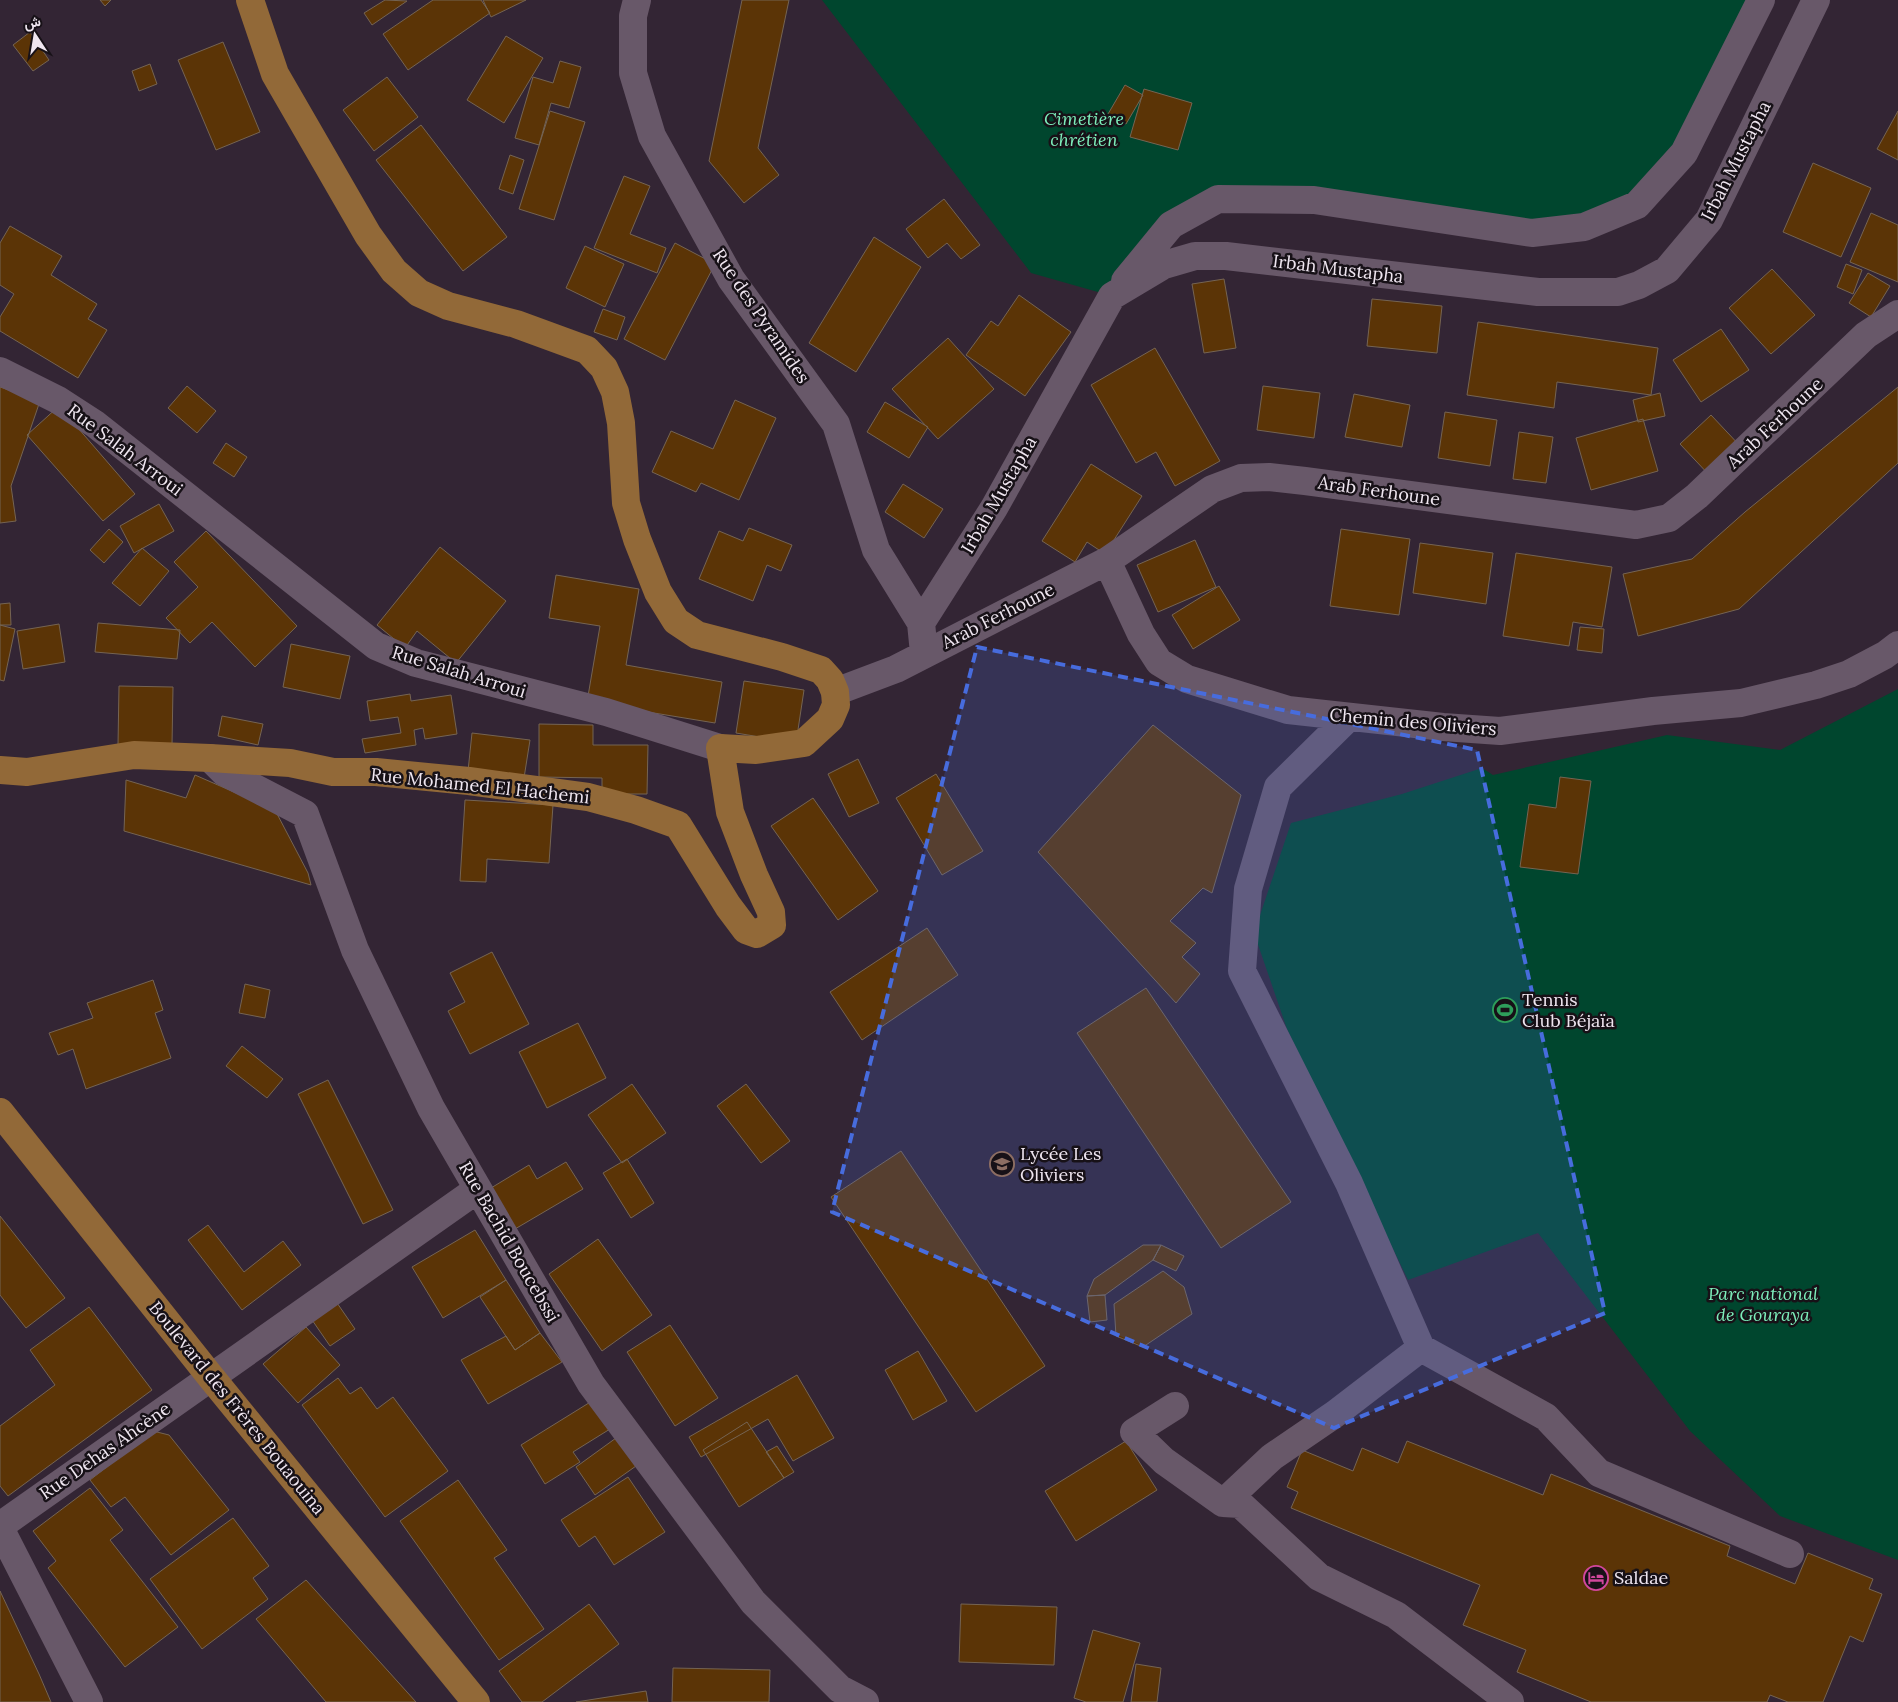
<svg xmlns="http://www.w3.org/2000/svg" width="1898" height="1702" viewBox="0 0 1898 1702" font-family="Lora,Vazirmatn,serif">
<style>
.green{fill:#00462e}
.building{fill:#5b3406;stroke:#756453}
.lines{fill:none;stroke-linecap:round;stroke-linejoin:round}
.minor{stroke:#685869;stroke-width:28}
.major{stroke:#926938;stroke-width:28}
.marked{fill:#476cdd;fill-opacity:0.2;stroke:#476cdd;stroke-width:4;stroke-dasharray:10 6;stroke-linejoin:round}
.labels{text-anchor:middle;stroke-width:5;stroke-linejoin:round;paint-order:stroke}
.park-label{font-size:18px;font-style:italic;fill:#7deebb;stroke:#171117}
.street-label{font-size:18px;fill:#efe6f0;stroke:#171117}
.poi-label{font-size:18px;fill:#efe6f0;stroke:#171117;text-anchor:start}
</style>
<rect width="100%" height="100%" fill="#332534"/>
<path class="green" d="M822,0H1761L1684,153L1584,227L1218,199L1112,296L1031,273Z
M1898,689V1560L1780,1516L1690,1431L1538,1233L1408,1280L1287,1029L1254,933L1291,823L1402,794L1482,768L1493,775L1667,735L1780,750Z"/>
<path class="building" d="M100,0H111L105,6Z
M385,0L407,1L372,25L364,13Z
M433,0H481L490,13L408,70L383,34Z
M483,0H526L491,17Z
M742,0H789L758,148L779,175L744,203L709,161Z
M30,32L49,60L33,71L13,45Z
M506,36L543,58L504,123L467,100Z
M223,42L260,132L216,150L178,60Z
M560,61L581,67L569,108L551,103L539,145L515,138L533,77L553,83Z
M150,64L157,84L139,91L132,71Z
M387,77L418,117L374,151L343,110Z
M1125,85L1143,95L1126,124L1108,114Z
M1144,89L1192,103L1178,150L1130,137Z
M550,111L585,122L554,220L519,209Z
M1898,111V160L1877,149Z
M421,125L507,237L463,271L376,160Z
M510,155L524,160L513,194L499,189Z
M1813,163L1871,188L1841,257L1783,232Z
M624,176L650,186L630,234L666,248L657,273L594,248Z
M944,199L980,245L961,259L947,243L928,258L906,229Z
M1871,213L1898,225V282L1850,262Z
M10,226L62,256L51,275L97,304L88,319L107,330L78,378L0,331V317L14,294L0,285V243Z
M874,237L921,267L856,372L809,343Z
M675,243L715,264L665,360L624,339Z
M585,246L624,264L605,307L566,288Z
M1846,264L1862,270L1853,294L1837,287Z
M1772,269L1815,315L1771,354L1729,308Z
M1868,273L1890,286L1871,317L1849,303Z
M1224,279L1236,348L1204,353L1192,284Z
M1019,295L1071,332L1025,396L966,355L991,321L998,326Z
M1372,299L1442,306L1437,353L1367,346Z
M603,309L625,317L617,340L594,332Z
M1478,322L1658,348L1651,395L1557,382L1554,408L1467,395Z
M1721,329L1749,370L1701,402L1673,360Z
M948,338L994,389L938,439L892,389Z
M1155,348L1220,461L1175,486L1156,452L1136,463L1091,385Z
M187,386L216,411L197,433L168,408Z
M1263,386L1320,393L1314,438L1257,430Z
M0,387L40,401L11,486L16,521L0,523Z
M1898,387V463L1739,609L1638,636L1623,574L1692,559L1745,512Z
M1660,393L1665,416L1638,422L1633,400Z
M1354,394L1410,405L1402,447L1345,437Z
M735,400L776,418L739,500L701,483L696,492L652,472L671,431L713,449Z
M885,402L928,427L909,458L867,432Z
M59,406L135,494L103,521L27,435Z
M1445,412L1497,420L1490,466L1438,458Z
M1711,415L1742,448L1711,477L1680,444Z
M1643,419L1658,471L1591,490L1576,438Z
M1519,432L1553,437L1546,483L1513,479Z
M226,443L247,457L234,477L213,463Z
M1091,464L1142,496L1105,554L1087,542L1075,562L1042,541Z
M903,484L943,509L924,538L885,512Z
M159,504L174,531L134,553L120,526Z
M749,528L792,545L781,571L767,565L753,601L699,579L719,531L743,541Z
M109,529L123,542L104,563L90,550Z
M1341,529L1410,539L1399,615L1330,606Z
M206,531L297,626L255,667L212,622L190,643L166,618L198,587L174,562Z
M1195,540L1216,587L1158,612L1137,565Z
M1420,543L1493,553L1486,604L1413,593Z
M440,547L506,601L456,663L417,631L405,648L377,625Z
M142,548L169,571L140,606L112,583Z
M1516,553L1612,567L1602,627L1573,622L1569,646L1503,636Z
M556,575L639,589L626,665L722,682L715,723L587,702L600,626L549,618Z
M1219,586L1240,620L1193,649L1172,615Z
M10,603L11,625H0V604Z
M98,623L180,630L177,659L95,652Z
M59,624L65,662L23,669L17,631Z
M0,625L15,629L4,681L0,680Z
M1580,627L1604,629L1602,653L1577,650Z
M291,644L350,656L340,699L283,687Z
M744,681L804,690L796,743L736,733Z
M119,686L173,687L172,745H118Z
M410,694L411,701L451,695L457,734L425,739L423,728L414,730L416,745L365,753L362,739L401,733L398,717L370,721L367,701Z
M222,716L263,724L258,745L218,736Z
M539,724L593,725V745H648L647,794H602V778L539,777Z
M1153,725L1241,795L1212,893L1203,888L1170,921L1196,943L1182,957L1200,974L1176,1003L1038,852Z
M472,733L530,740L524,778L468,771Z
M858,759L879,803L849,817L828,774Z
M936,774L983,851L942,875L896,798Z
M195,775L275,810L308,873L311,885L124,831L126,780L186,798Z
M1560,777L1591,781L1578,874L1520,867L1529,804L1556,808Z
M813,798L878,891L838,920L771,826Z
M465,800L553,805L549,863L487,859L486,882L460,881Z
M927,928L958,975L862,1040L830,992Z
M492,952L529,1024L470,1054L448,1011L465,1002L450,973Z
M153,980L163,1010L155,1013L171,1058L86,1089L73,1049L58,1055L49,1033L93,1018L87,1003Z
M245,984L270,990L265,1018L239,1013Z
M1146,988L1291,1202L1221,1248L1077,1033Z
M578,1023L606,1078L547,1108L519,1052Z
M242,1046L283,1079L267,1098L226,1066Z
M328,1080L393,1210L363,1224L298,1094Z
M632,1084L666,1133L622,1163L588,1115Z
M746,1084L790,1141L761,1163L717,1106Z
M901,1151L1045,1366L976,1412L831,1197Z
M627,1159L654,1203L631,1218L603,1173Z
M566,1162L583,1189L515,1229L491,1188L529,1165L537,1179Z
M0,1216L65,1298L26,1328L0,1295Z
M208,1225L244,1272L283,1241L301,1265L242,1310L188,1240Z
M475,1230L506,1280L443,1318L412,1267Z
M598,1239L652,1315L602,1351L549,1274Z
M1143,1245H1161L1153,1260L1105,1295L1087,1296L1094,1279Z
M1161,1245L1184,1256L1176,1271L1153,1260Z
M1163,1271L1184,1287L1192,1314L1143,1347L1116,1336L1114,1304Z
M506,1280L540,1333L515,1350L480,1297Z
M1105,1295L1107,1320L1090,1322L1087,1296Z
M335,1300L355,1329L330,1346L310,1317Z
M89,1307L152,1390L8,1496L0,1486V1426L55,1385L30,1350Z
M670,1325L718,1398L675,1426L627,1352Z
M306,1327L340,1365L298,1403L263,1364Z
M540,1333L562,1362L488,1404L461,1360L506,1336L515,1350Z
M918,1351L947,1401L913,1420L885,1370Z
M797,1375L834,1438L793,1461L768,1419L701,1457L689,1437Z
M338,1378L350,1394L361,1387L377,1409L393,1397L448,1471L385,1517L302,1405Z
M592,1401L610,1429L573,1452L580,1462L545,1484L521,1445Z
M747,1422L784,1478L739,1507L703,1450Z
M153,1431L169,1435L229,1510L171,1555L125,1497L111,1507L90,1480Z
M616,1438L636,1466L595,1495L576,1467Z
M1126,1441L1157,1490L1076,1541L1045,1491Z
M1407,1441L1543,1495L1551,1474L1730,1546L1727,1556L1795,1584L1808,1553L1873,1579L1869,1589L1882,1594L1863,1642L1850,1636L1823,1702H1788L1770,1695L1767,1702H1591L1517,1672L1526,1650L1463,1625L1480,1585L1291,1508L1298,1492L1287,1487L1302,1450L1353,1471L1362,1448L1398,1463Z
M777,1446L794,1472L784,1478L766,1452Z
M628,1477L665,1532L614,1565L595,1536L579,1547L561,1520Z
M458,1480L507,1550L494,1558L544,1629L499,1660L400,1521Z
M90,1488L123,1530L110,1540L178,1627L125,1667L48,1568L56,1561L33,1531Z
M233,1518L269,1566L253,1578L268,1599L202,1649L150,1579Z
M306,1580L416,1702H326L256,1619Z
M0,1591L39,1674L51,1702H0Z
M589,1604L619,1644L542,1702H522L499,1671Z
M961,1604L1057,1607L1054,1665L959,1662Z
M1093,1630L1140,1643L1123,1702H1086L1074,1698Z
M1136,1664L1161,1668L1157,1702H1131Z
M673,1668L770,1670L769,1702H672Z
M646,1691L648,1702H576Z"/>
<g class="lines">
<path class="minor" d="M637,0L633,16V73L652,136L731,279L836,424L876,550L921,623
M1125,281L1171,225L1218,199L1314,200L1532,233L1584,227L1637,205L1684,153L1761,0
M0,371L58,400L95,424L376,646L416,663L606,712L720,748
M1107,561L1141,634L1159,662L1187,679L1288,710L1443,727L1500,731L1653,711L1741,703L1816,685L1849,674L1885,655L1898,645
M924,653L921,623L994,508L1112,296L1164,265L1195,256H1226L1538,292H1618L1639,285L1667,270L1709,220L1816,0
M835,692L896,669L1107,561L1212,489L1241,478L1269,477L1305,481L1636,525L1669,518L1697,496L1866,335L1898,314
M1349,717L1278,787L1248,889L1242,971L1349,1183L1421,1348L1546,1417L1599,1473L1790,1554
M210,758L224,772L305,814L355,950L431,1108L591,1384L753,1602L840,1689L865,1702
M1175,1406L1134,1432L1164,1461L1223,1503L1272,1457L1335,1414L1421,1348
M1223,1503L1240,1504L1319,1577L1396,1615L1510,1702
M0,1526L478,1189
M0,1528L89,1702"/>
<path class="major" d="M0,770L27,772L134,755L210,758L290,763L333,772H376L469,781L588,797L636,810L678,825L728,906L746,930L757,934L772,925L771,912L754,875L730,812L720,748L756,750L804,743L830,719L836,705L835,692L830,680L821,670L782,657L697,635L676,621L658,592L637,539L626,503L621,423L615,392L604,368L587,350L516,324L448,306L419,293L394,271L368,235L275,74L250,0
M0,1112L210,1376L476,1702"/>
</g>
<path class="marked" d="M977,647L1477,750L1605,1313L1334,1428L832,1212Z"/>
<defs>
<symbol id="stadium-ring" viewBox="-11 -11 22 22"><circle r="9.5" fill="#171117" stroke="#2e9e5b" stroke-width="1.5"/><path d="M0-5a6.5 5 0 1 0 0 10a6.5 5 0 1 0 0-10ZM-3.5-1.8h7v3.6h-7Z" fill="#2e9e5b"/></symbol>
<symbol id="school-ring" viewBox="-11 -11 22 22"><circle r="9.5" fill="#171117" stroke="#8d6e63" stroke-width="1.5"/><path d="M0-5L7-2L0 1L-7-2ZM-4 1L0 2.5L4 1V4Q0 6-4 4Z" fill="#8d6e63"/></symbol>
<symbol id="hotel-ring" viewBox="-11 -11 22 22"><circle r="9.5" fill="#171117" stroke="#d1479c" stroke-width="1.5"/><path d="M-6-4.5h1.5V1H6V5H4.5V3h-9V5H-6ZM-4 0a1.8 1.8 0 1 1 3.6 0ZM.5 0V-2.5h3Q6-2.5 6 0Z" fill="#d1479c"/></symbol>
</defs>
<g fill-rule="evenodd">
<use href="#stadium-ring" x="1491" y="996" width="28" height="28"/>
<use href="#school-ring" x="988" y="1150" width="28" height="28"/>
<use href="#hotel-ring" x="1582" y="1564" width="28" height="28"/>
</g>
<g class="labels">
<g class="park-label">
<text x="1084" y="125">Cimetière<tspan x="1084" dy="21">chrétien</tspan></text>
<text x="1763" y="1300">Parc national<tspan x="1763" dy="21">de Gouraya</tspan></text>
</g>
<g class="street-label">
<text transform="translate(1736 161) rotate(-63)" y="6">Irbah Mustapha</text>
<text transform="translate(1338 269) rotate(7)" y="6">Irbah Mustapha</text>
<text transform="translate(761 316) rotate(56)" y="6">Rue des Pyramides</text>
<text transform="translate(1775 423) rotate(-43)" y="6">Arab Ferhoune</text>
<text transform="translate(125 450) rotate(37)" y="6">Rue Salah Arroui</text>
<text transform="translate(1379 491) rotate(8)" y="6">Arab Ferhoune</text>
<text transform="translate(999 495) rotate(-60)" y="6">Irbah Mustapha</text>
<text transform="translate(998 616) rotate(-27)" y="6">Arab Ferhoune</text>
<text transform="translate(459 672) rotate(17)" y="6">Rue Salah Arroui</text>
<text transform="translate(1413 722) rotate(5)" y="6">Chemin des Oliviers</text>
<text transform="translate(480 786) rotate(6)" y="6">Rue Mohamed El Hachemi</text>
<text transform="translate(509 1242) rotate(60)" y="6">Rue Bachid Boucebssi</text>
<text transform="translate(237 1408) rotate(51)" y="6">Boulevard des Frères Bouaouina</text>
<text transform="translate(105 1451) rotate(-35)" y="6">Rue Dehas Ahcène</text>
</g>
<g class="poi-label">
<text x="1522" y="1006">Tennis<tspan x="1522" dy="21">Club Béjaïa</tspan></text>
<text x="1020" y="1160">Lycée Les<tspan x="1020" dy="21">Oliviers</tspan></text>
<text x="1614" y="1584">Saldae</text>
</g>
</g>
<g transform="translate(35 35) rotate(348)" stroke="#171117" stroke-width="4" paint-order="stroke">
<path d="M0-4L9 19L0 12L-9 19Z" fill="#efe6f0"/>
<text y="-8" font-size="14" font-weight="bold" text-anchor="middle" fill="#efe6f0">ش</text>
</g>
</svg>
